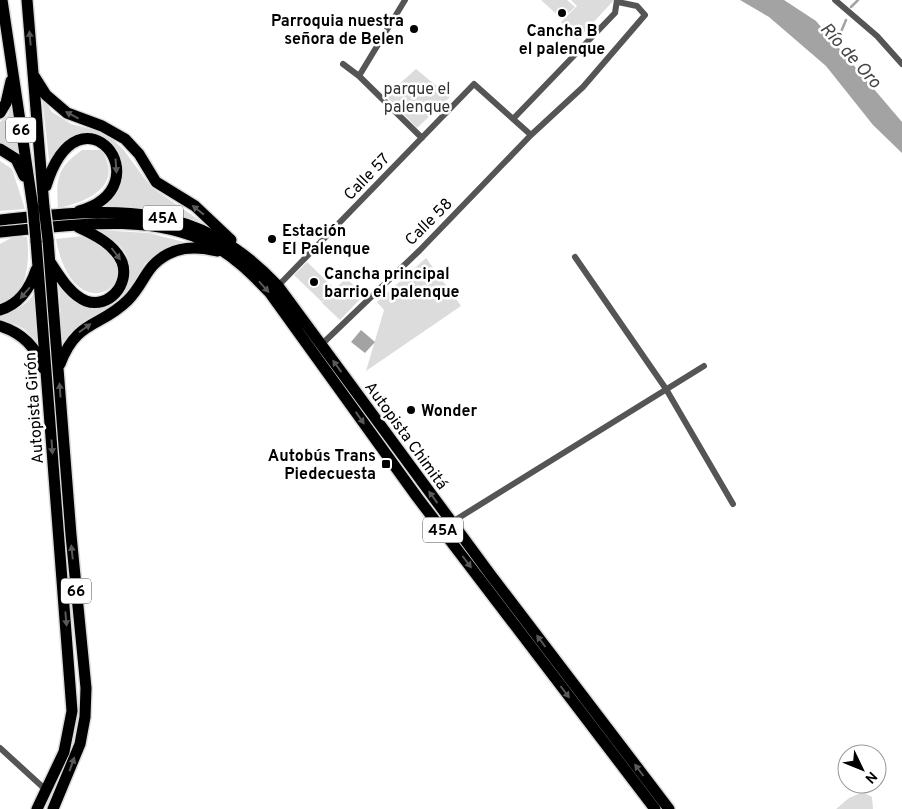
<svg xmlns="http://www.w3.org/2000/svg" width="902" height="809" viewBox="0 0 902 809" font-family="Overpass,sans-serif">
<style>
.green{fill:#dcdcdc}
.water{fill:#a3a3a3}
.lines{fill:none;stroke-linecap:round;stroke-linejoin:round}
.stream{stroke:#a3a3a3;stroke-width:2.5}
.trunk-casing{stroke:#dbdbdb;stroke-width:14}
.minor{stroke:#555;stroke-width:6}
.trunk{stroke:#000;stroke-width:11}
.trunk-bridge-casing{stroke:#dbdbdb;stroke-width:14;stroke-linecap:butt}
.trunk-bridge{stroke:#000;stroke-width:11}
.oneway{fill:#595959}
.poi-dot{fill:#000;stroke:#fff;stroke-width:2}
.labels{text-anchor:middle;stroke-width:5;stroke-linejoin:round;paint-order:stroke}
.shield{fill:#fff;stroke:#4c4c4c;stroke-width:1}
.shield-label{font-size:15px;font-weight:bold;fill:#000}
.poi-label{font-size:16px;font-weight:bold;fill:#000;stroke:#fff;text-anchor:start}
.park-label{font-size:16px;fill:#333;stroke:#fff}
.street-label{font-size:16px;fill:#000;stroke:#fff}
.water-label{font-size:18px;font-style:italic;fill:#444;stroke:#fff}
</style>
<rect width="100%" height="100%" fill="#fff"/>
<path class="green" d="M541,0H567L575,7L562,19Z
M571,0H614L577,40L561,22L577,6Z
M416,69L450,97L417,128L386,96Z
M42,96L52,112L71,124L99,131L110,137L123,149L151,187L202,222C166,211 138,205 100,206C145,177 115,122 71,138C62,142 55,152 49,160Z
M12,103L22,163L12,149L0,144V122L8,115Z
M82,150H101C125,185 88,202 58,208C56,178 57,168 82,150Z
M0,161L12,169L25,209L0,211Z
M96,230L149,233L192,244L186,243L172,245L145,263L135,284L121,300L104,314L87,319L62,342L59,283C61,287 64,293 67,296C96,327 150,284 122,248C117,241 104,235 96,230Z
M83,236C166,270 75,344 56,239Z
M13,237H27C30,260 28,297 0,304V244Z
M426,258L461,306L366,371L384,310L377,302Z
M307,262L335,289L346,278L364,295L340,320L322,303L328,296L322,302L294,275Z
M35,292L40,353C31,332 24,324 0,321V315C16,311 26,306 35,292Z
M863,792L872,797L873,809H836L849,798Z"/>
<path class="water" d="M740,0H784L816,21L902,122V153L873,125L826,66L769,17Z
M361,330L375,342L365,353L351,342Z"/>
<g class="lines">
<path class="stream" d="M851,7L858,0
M835,46L846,20"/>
<defs>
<path id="trunk" d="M2,0L33,208
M27,0L44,207
M34,76L46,95L67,113L102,126L125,139L139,154L156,182L195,206L231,240
M0,113L6,103L11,81
M0,149L16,159L24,176
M46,186C80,77 166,186 79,211
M0,220C111,209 195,197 278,286L490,574L669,809
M0,232C67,226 149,211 211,244C234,256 252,274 270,293L417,497L655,809
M48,240L71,535L86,688L85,717L80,744L53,809
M36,241L72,711L64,752L37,809
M50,262C59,275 70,295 86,301C109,309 130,284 122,262C114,244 95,235 78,227
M0,310C20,304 30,288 36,270
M0,326C22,333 36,346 43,368
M60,364C77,319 100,328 128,300C145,283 145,266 168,254C183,246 200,247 217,251"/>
</defs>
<use href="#trunk" class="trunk-casing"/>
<path class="minor" d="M835,0L877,36L902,64
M343,64L359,76L422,138
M359,76L405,0
M513,119L615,13L617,0
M575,257L666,389L733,504
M278,286L474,84L531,135
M321,345L420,250L531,135L583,87L645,15L637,6L618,2
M452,522L704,366
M0,748L46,790"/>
<use href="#trunk" class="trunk"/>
<defs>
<path id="trunk-bridge" d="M44,207L48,240
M33,208L36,241"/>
</defs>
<use href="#trunk-bridge" class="trunk-bridge-casing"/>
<use href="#trunk-bridge" class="trunk-bridge"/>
</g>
<defs><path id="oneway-solid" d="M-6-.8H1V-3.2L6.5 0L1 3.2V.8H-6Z" transform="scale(1.25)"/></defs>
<g class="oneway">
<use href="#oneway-solid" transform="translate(30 38) rotate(-95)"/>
<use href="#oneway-solid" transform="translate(72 115) rotate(-152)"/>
<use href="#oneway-solid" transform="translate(116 166) rotate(86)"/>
<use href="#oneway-solid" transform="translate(198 210) rotate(-142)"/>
<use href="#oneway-solid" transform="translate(116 254) rotate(53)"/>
<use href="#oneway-solid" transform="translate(264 287) rotate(48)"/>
<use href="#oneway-solid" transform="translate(25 293) rotate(131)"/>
<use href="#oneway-solid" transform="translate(85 328) rotate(-36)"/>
<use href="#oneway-solid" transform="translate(337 366) rotate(-126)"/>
<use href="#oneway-solid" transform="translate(60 390) rotate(-94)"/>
<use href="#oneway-solid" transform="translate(360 418) rotate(55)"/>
<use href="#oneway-solid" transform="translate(52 447) rotate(86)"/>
<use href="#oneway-solid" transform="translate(433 497) rotate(-126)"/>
<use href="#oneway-solid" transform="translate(72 552) rotate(-96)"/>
<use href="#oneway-solid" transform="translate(467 562) rotate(53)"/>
<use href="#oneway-solid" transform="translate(66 619) rotate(85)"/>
<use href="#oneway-solid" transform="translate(541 641) rotate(-127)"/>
<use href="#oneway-solid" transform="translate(565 692) rotate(53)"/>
<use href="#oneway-solid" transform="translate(72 764) rotate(-70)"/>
<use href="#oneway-solid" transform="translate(639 770) rotate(-127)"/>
</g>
<g class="poi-dot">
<circle cx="562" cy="13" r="5"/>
<circle cx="414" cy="29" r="5"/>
<circle cx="272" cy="239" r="5"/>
<circle cx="314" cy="282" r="5"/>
<circle cx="411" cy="410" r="5"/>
<rect x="381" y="459" width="10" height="10" rx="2.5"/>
</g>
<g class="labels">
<g class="shield">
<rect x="6" y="117.5" width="30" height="25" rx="4"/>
<rect x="143" y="205.5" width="40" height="25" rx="4"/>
<rect x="423" y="517.5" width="40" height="25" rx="4"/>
<rect x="61" y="578.5" width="30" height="25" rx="4"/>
</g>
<g class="shield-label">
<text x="21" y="135">66</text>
<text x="163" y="223">45A</text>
<text x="443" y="535">45A</text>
<text x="76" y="596">66</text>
</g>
<g class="poi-label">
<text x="404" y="26" text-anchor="end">Parroquia nuestra<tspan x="404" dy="18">señora de Belen</tspan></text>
<text x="562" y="36" text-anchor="middle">Cancha B<tspan x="562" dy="18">el palenque</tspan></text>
<text x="282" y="236">Estación<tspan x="282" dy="18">El Palenque</tspan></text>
<text x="324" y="279">Cancha principal<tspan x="324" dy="18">barrio el palenque</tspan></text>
<text x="421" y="416">Wonder</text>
<text x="376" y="461" text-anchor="end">Autobús Trans<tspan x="376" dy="18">Piedecuesta</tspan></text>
</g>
<g class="park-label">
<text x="417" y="94">parque el<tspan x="417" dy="18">palenque</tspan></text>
</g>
<g class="street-label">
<text transform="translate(366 176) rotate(-46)" y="6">Calle 57</text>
<text transform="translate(428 221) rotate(-45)" y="6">Calle 58</text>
<text transform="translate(33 408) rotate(-94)" y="6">Autopista Girón</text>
<text transform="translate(407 435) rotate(54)" y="6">Autopista Chimitá</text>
</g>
<g class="water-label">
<text transform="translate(851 55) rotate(48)" y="6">Río de Oro</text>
</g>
</g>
<g transform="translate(862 769) rotate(133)"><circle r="24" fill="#ffffff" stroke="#999999"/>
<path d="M0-4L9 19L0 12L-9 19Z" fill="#000000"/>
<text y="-8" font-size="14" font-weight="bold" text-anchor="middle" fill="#000000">N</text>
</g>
</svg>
